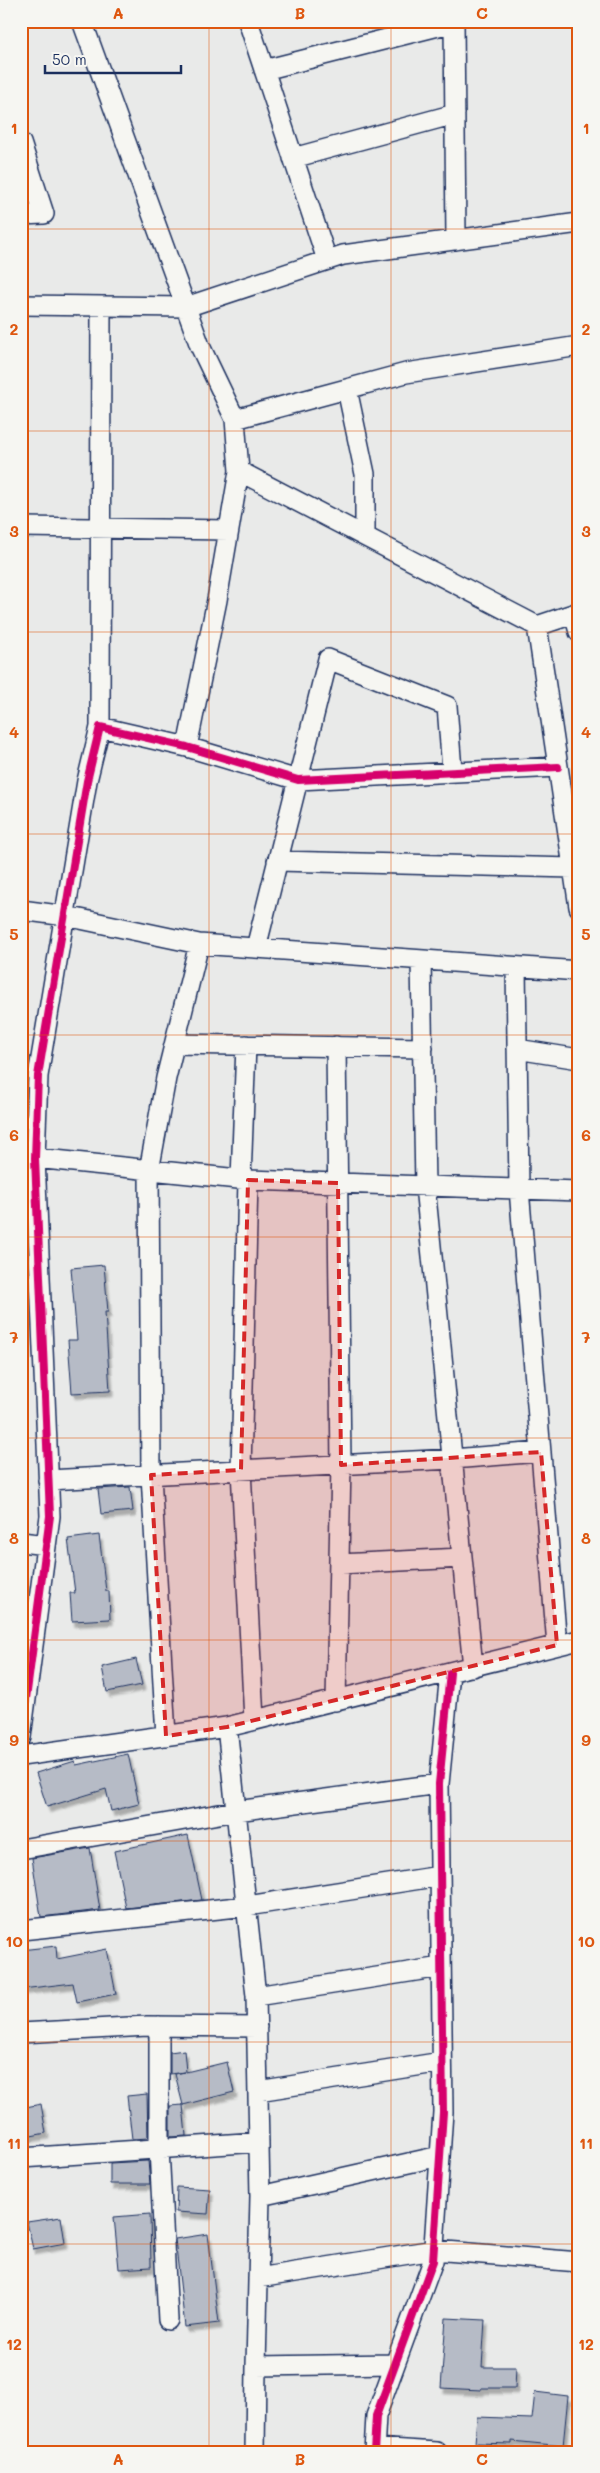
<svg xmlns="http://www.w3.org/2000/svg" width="600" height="2473" viewBox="0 0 600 2473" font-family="Mali,sans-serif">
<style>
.building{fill:#b6bbc6;stroke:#1b2f5e;filter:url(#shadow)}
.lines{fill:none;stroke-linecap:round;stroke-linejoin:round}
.minor-casing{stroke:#1b2f5e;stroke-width:22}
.minor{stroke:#f6f6f2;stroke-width:19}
.cycleway-casing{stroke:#f6f6f2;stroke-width:11}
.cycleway{stroke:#d6006c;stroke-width:8}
.marked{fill:#d62828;fill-opacity:0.2;stroke:#d62828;stroke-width:4;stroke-dasharray:10 6;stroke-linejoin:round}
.grid{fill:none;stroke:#de5710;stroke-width:1;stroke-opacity:0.55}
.neatline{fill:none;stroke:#de5710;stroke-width:2}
.grid-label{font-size:16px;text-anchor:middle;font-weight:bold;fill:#de5710}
</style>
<defs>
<filter id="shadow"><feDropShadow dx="3" dy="5.5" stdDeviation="1" flood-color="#0004"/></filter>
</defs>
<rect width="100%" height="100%" fill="#e9eae9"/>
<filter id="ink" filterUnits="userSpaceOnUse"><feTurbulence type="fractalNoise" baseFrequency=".02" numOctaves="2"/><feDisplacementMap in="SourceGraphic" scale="10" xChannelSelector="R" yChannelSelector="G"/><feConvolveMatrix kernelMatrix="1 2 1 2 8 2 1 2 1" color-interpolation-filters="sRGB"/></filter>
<g filter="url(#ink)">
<path class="building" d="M104,1265L108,1312H105L110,1391L72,1393L68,1340H77L71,1268Z
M130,1487L133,1511L101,1514L98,1489Z
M99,1535L106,1591H109L110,1619L72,1621L70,1593H75L68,1539Z
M136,1659L142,1685L107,1692L102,1667Z
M128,1754L139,1804L111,1811L106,1789L47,1807L36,1773L75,1761L76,1765Z
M188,1835L202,1900L126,1908L114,1851Z
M90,1848L100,1910L41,1917L32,1858Z
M56,1946L57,1959L107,1949L116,1994L77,2002L73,1983L22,1989L21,1950Z
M184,2050L186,2072L227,2062L234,2092L183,2105L175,2074L185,2072L170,2074V2052Z
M147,2094L148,2138L132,2139L127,2096Z
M41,2104L46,2133L21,2138V2108Z
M183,2105L186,2136L170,2137V2106Z
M148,2161L150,2184H110V2163Z
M177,2187L210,2189L208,2214L176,2212Z
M150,2214L151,2267L119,2269L114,2217Z
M61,2217L65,2243L33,2249L27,2222Z
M208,2234L219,2323L185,2327L175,2239Z
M446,2318L485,2320L482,2367H516L515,2388H481V2390L441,2388Z
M535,2392L568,2396L563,2446L512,2441V2444L475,2443L477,2417L532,2419Z"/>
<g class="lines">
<defs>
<path id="minor" d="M82,21L200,346L235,419L239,471L217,600L187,747
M248,21L327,260
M454,21L456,240
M264,70L454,22
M21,143L44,214L21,215
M293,158L455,114
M21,305L186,307L343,255L579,223
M347,389L365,474V536
M235,419L406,373L579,346
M239,471L537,626L579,612
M21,527L229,530
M574,614L579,632
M537,626L579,907
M100,727L101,306
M277,861L573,868
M21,910L66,916L199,944
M256,948L328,659L447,706L452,770
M421,960L425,1186L473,1667
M516,967L519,1189L557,1645
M175,1044L423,1048
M517,1049L579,1059
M35,1158L248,1180L579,1191
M241,1179L246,1045
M248,1180L241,1470L254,1720
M48,1480L452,1459L541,1452
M21,1542L46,1545
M339,1564L462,1558
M336,1701L341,1465L336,1046
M227,1727L256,1996L260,2196L440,2156
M166,1736L151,1475L149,1171L166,1078L199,944L579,971
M21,1737L50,1516L35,1158L38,1076L87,781L100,727L187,747L298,780L558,767
M21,1756L227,1727L579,1640
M21,1849L236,1811L439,1784
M21,1930L247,1906L440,1876
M256,1996L441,1967
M159,2026V2149L168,2320
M21,2033L147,2026L257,2027
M258,2091L442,2062
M21,2158L259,2142
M260,2196L256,2366L395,2364
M258,2278L434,2250L579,2262
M374,2448L437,2452
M255,2452L256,2366
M374,2452L376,2416L433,2261L443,2112L439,1784L450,1673"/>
</defs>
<use href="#minor" class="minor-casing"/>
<use href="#minor" class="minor"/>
<defs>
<path id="cycleway" d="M21,1737L50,1516L35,1158L38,1076L87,781L100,727L187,747L298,780L558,767
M374,2452L376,2416L433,2261L443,2112L439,1784L450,1673"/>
</defs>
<use href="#cycleway" class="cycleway-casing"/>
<use href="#cycleway" class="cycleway"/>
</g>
</g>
<path class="marked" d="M248,1180L338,1183L341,1465L541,1452L557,1645L227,1727L166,1736L151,1475L241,1470Z"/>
<path class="grid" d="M209,21V2452M391,21V2452M21,229H579M21,431H579M21,632H579M21,834H579M21,1035H579M21,1237H579M21,1438H579M21,1640H579M21,1841H579M21,2042H579M21,2244H579"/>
<rect width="600" height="2473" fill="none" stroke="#f6f6f2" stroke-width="55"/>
<path d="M45 65v8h136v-8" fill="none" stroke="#1b2f5e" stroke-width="2.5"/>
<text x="52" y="65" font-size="15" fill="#1b2f5e" stroke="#f6f6f2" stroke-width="4" paint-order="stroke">50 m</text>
<rect x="28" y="28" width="544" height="2418" class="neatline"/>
<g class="grid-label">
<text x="118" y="19">A</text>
<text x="300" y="19">B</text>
<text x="482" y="19">C</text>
<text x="14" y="134">1</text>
<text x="586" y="134">1</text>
<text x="14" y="335">2</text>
<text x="586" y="335">2</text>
<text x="14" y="537">3</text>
<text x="586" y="537">3</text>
<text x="14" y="738">4</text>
<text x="586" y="738">4</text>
<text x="14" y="940">5</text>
<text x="586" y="940">5</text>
<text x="14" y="1141">6</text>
<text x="586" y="1141">6</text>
<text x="14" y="1343">7</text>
<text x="586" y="1343">7</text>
<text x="14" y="1544">8</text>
<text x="586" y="1544">8</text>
<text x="14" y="1746">9</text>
<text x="586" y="1746">9</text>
<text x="14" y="1947">10</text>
<text x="586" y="1947">10</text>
<text x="14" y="2149">11</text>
<text x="586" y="2149">11</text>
<text x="14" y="2350">12</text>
<text x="586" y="2350">12</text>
<text x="118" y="2465">A</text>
<text x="300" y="2465">B</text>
<text x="482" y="2465">C</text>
</g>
</svg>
